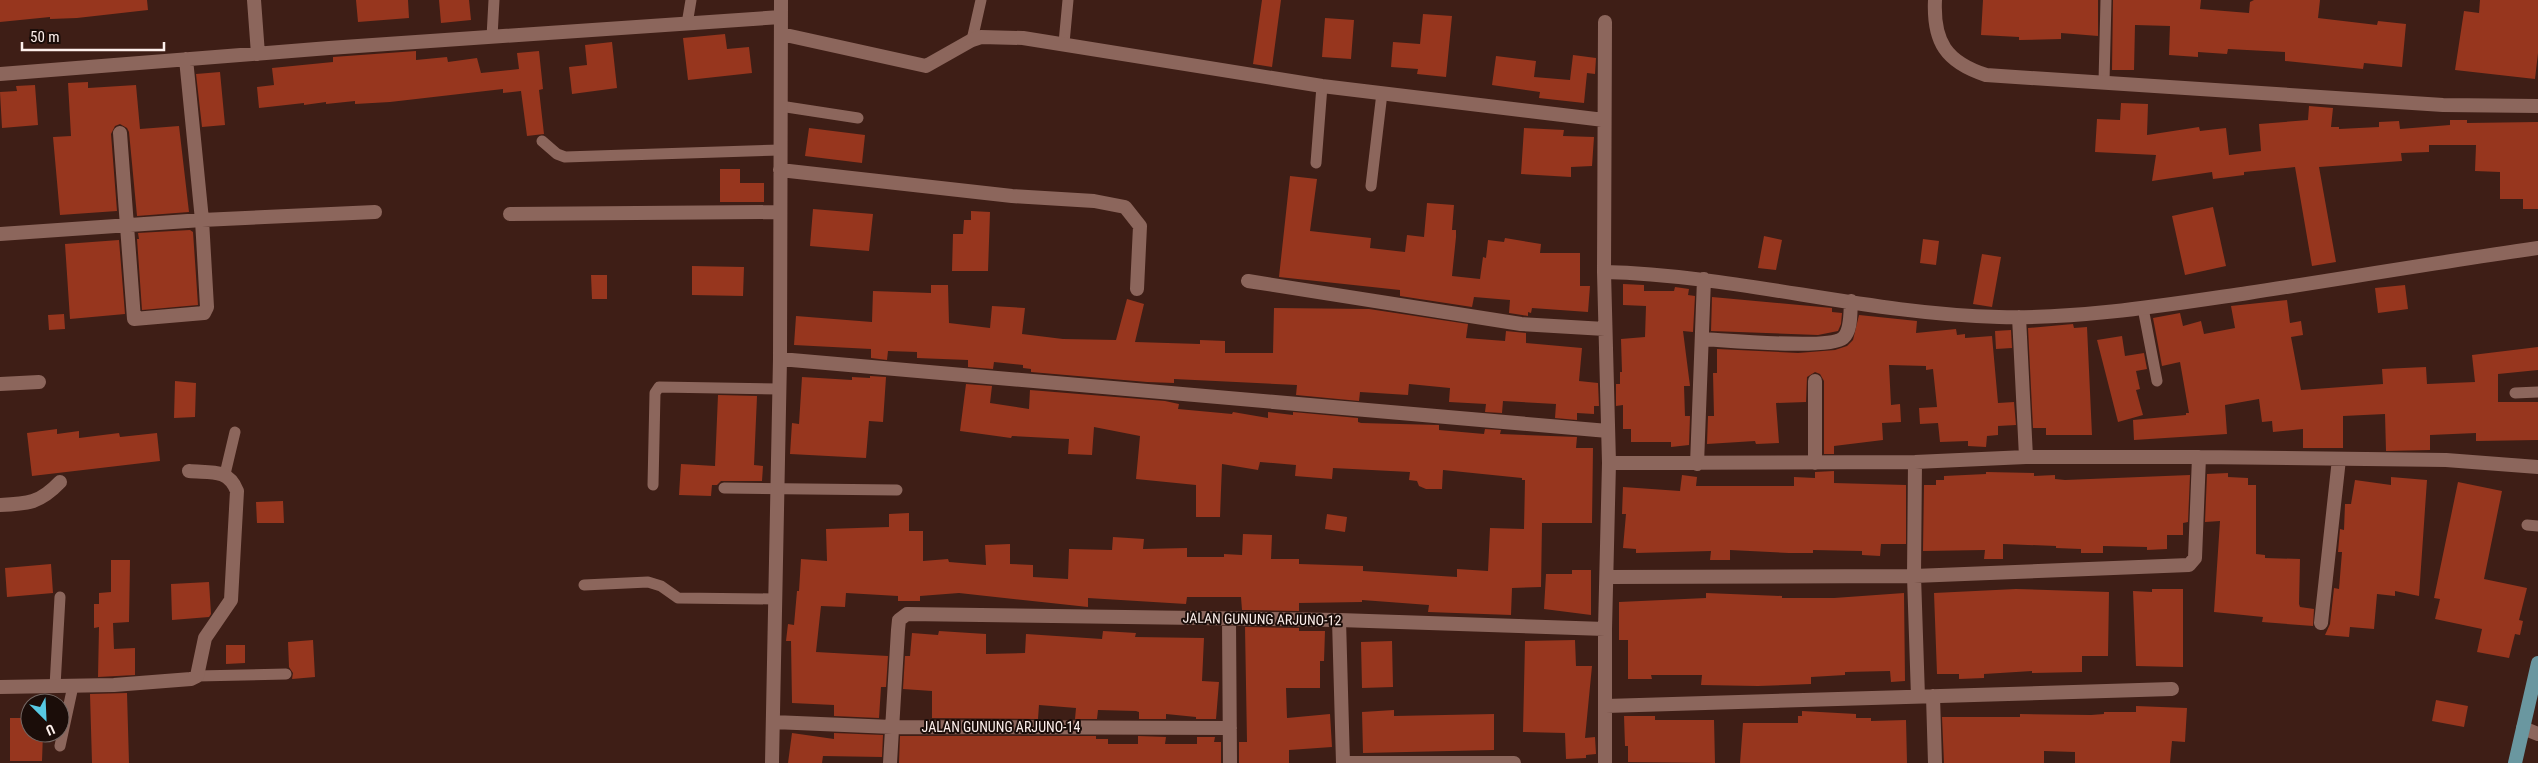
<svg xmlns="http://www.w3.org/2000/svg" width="2538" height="763" viewBox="0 0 2538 763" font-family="'Roboto Condensed',sans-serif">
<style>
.building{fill:#97361e}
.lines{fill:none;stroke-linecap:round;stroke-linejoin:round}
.service{stroke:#8c665c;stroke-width:11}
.minor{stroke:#8c665c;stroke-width:14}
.primary{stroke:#6a97a0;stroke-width:14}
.labels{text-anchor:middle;stroke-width:4;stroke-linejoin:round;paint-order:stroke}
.street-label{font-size:14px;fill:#fdf0ec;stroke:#1b0d09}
</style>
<rect width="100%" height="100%" fill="#3e1e16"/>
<path class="building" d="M0,0H147L148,10L77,18L50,19V17L0,22Z
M356,0H408L409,18L358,22Z
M439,0H469L471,20L441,23Z
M1262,0H1281L1272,67L1253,64Z
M1983,0H2098V36L2061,33V39L2019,40V37L1981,35Z
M2113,0H2201L2200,9L2249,13L2250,2L2254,0H2320L2318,18L2377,25L2378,21L2406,24L2402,67L2364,63L2363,69L2285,61V52L2228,49L2227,54L2198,52V57L2169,55L2170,26L2135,25L2134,70H2112Z
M2480,0H2538V53L2535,79L2455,70L2464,11L2479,13Z
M1423,14L1452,16L1446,77L1417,74L1418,69L1391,67L1393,42L1420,44Z
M1325,18L1354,20L1351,59L1322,57Z
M725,34L727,49L749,47L752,73L688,80L683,38Z
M612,42L617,88L572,94L569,67L587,65L585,45Z
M416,51V60L447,57L448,62L477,58L481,73L519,69L517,53L539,51L543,89L539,90L544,134L527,136L521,91L503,93V89L390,102L355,104V101L326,104V102L304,105V103L259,108L257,87L274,85L272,68L333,62V57Z
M1573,55L1596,58L1595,74L1587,73L1584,103L1539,98L1540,92L1492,85L1496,56L1536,61L1534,77L1570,80Z
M220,72L225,125L202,127L196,74Z
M88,82V88L136,85L140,129L179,126L189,212L137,216L129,132L127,128L120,124L115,126L111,134L117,211L60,215L53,137L71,136L68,83Z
M35,85L38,125L2,128L0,92L17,91L16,86Z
M2121,103L2148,104L2147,135L2199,127L2200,131L2226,128L2229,155L2261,151L2259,124L2308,120L2309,106L2333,108L2331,127H2339V129L2379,127V122L2399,121L2400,129L2450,125V120H2467V123L2538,122V209H2523V199H2500V172L2475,171L2476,145H2429V152L2401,153L2402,161L2319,167L2336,262L2312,266L2295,167L2244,172V175L2213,179L2212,172L2152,181L2156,155L2095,152L2097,119L2120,120Z
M809,128L865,135L862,163L805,156Z
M1524,128L1564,130L1563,136L1594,137L1592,166L1571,167V177L1521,174Z
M720,169H740V183H764V202H720Z
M1290,176L1317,179L1310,231L1371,238L1370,248L1405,252L1407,235L1424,237L1427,203L1454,205L1452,230H1456V237L1452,276L1480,279L1483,257L1486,258L1488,240L1504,242L1505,238L1541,244L1540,253H1580V286H1590L1588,312L1532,308L1531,313L1528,312V316L1522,315L1509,313L1510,300L1474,297L1472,307L1400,296V290L1279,277Z
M2213,207L2226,266L2185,275L2172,216Z
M813,209L873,214L869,251L810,246Z
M971,211L990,212L988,271H952L953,234H963L964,220H971Z
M190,230L193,232L198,305L142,310L137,239H139L138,233Z
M1764,236L1782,240L1776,270L1758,268Z
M1923,239L1939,241L1936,265L1920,263Z
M119,240L125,314L70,319L65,244Z
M1982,254L2001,257L1992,307L1973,304Z
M692,266L744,267L743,296L692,295Z
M591,275H607V299H592Z
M1623,284L1644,285V291H1674L1675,287L1689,289L1688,295L1695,296L1693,332L1683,331L1690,386H1684L1685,416H1690L1689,445L1671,447V442H1631V429H1623V405L1616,406V384H1620V372H1622L1621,339L1645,337L1646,306L1623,305Z
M931,285H948L949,323L990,328L992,306L1025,308L1022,334L1063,339L1116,340L1127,299L1144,304L1135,342L1200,344V340L1225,341V353H1273L1274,308L1369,309L1468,324L1466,338L1505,341L1506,331L1526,333V343L1582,348L1579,381L1598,383L1599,406H1594V414L1577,413V420L1555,418L1556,404L1503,401L1502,413L1485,412L1486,404L1449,402L1450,388L1409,384L1408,395L1360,392L1359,401L1296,395L1297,385L1174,379V383L1147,382L1031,372V369L1023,368V365L994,362L993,369L968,367V360L917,358V352L888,351L887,360L871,358V349L794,345L796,316L872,322L873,291L931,293Z
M2405,285L2408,309L2378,313L2375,288Z
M1712,297L1832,308V312L1842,313L1841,324L1838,331L1818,335L1711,331Z
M2287,300L2290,323L2301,321L2303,335L2291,337L2301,390L2383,384L2382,369L2426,367L2427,384L2475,382L2472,355L2538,347V370L2498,374V402H2538V440L2476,441V433L2430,435V450L2386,451L2385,414L2343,416V448H2303V429L2273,432L2272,421L2262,422L2259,399L2225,405L2227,434L2134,440L2133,420L2186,415V413H2189L2180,362L2162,366L2153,318L2180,313L2183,326L2201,321L2204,334L2235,328L2231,306Z
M64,314L65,329L49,330L48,315Z
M1859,315L1917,321L1916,333L1956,329L1957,335L1965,334V338L1992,336L1998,403L2014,402L2016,425L1998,426V435L1987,436L1986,447L1968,446V441L1940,442L1938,423L1920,424L1919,408L1937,407L1933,369L1926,370V366L1889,365L1891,405L1900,404L1901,422L1882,423L1883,440L1834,446V454H1824V381L1820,374L1815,372L1807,377L1806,402L1776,403L1779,443L1756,444L1755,441L1707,444L1708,416H1714L1713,373H1717V349L1798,353L1835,350L1847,346L1853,340Z
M2073,324L2074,328L2087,327L2092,435H2046V428H2033L2028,328Z
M2011,330L2012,348L1996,349L1995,331Z
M2122,336L2125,356L2144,353L2147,369L2136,371L2140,389L2136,390L2143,415L2118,422L2097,340Z
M870,376L886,377L883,422L869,421L866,458L790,454L792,423L799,424L802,377L852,380V377L870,378Z
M175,381L196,383L195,417L174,418Z
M966,384L992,386L990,403L1029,409L1030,390L1165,401L1179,404L1178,409L1232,414L1233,412L1268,418V412L1293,415V412L1358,418V422L1361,423L1439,425V430L1484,434L1485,429L1501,430L1500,434L1577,437L1576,448H1593L1592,523H1542L1541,587L1512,588L1511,615L1428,612L1429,605L1362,600V602L1299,603V611L1246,610H1242L1241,597H1187L1186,604L1088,598V607L959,593L920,596V601H898V596L846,593L845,607L821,606L816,652L888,656L886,687H881L879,718L834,716V705L792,703L791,641H786L788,624L794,625L797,591H799L801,559L827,561L826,529L889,527V514L909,513V531H923V561L948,559L949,562L986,565L985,545L1010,544V564L1033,565V577L1068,579L1069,549L1112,550L1113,537L1144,539L1143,549L1187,548V557H1224V554L1242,555L1243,534L1272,535L1271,559H1299V564L1363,566V571L1457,577V569L1488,571L1490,528L1524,529L1525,480H1522V478L1443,470L1442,489H1426L1419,486L1417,481L1409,480L1410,472L1333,468L1332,479L1295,476L1296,465L1260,462L1258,470L1222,464L1220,517H1196V485L1136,479L1140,436L1094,427L1092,455L1068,454L1069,439L1012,436L1011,438L960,431Z
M718,395L757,396L754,465L763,466L762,481H721L717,485H712L711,496L679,495L681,464L715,466Z
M57,429V434L79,431V438L119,433L120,437L157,433L160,461L32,476L27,433Z
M1834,471V483L1906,485V544H1881L1880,556L1862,555V551L1813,550V553H1789L1730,550V560H1710L1711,551L1636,553V549L1623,548L1626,514H1622L1623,487L1680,491L1682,475L1697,477L1696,486H1794V477L1815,478V472Z
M1986,472L2034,473V476L2055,475V479L2065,480L2190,475L2188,522L2183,523V535H2167V549L2147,550V547L2103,546V553H2081V549L2056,548V546L2003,544V559H1984L1985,550L1923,551L1924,485H1936V480H1944V476L1986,474Z
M2228,473V477L2248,478V485H2256V554L2265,555V558L2300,559L2299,604L2300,607L2314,609L2313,626L2262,622L2263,617L2214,612L2220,521L2205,522L2207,474Z
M2391,477L2427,480L2419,596L2395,591V596L2377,594L2374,629L2350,627L2349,637L2325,635L2330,624L2334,588L2339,589L2342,552H2338L2340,529L2344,530L2345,504H2351L2355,480L2391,485Z
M2458,482L2502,491L2484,579L2527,588L2519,620L2523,621L2520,635L2515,634L2509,658L2477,652L2482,629L2435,619L2440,599L2434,598Z
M283,501L284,523H257L256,502Z
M1327,514L1347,517L1345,532L1325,529Z
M111,560H130L129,622L113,623L114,649L135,648V675L98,677L99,627L94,628V604H99V593L111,592Z
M51,564L53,593L7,597L5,568Z
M1572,570H1591V615L1544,609L1546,574H1572Z
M209,582L211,614L209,617L172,620L171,584Z
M2016,589L2109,592L2108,656H2082V672L2032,673V671L1984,674V678L1959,679V674H1937L1934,593Z
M2152,589H2183V667L2136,666L2133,591L2152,592Z
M1706,593L1782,596V598H1834L1904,593L1905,681L1891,682L1890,671L1845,672V675L1811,677V684L1758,686L1701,685L1702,675H1651L1652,679H1628V640H1619V602L1706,598Z
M1245,627L1299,628V631H1325L1324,661H1320V688H1286L1287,718L1330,714L1332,747L1289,750V763H1239V742H1247Z
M939,631L986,634V654L1025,653L1026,634L1102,639L1103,631L1136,633L1135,637L1204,638L1202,681L1219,682L1216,719H1196V717L1166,714V719H1139V712L1136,711L1098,710L1097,719H1075L1076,708L1039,705L1038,719L932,718V691L903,689L905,656H910L912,633L938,635Z
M313,640L315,677L292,679L293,673L289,667L288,642Z
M1575,640L1576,666H1592L1585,738L1595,737L1596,754L1586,755V758L1566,759L1565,733L1523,732L1525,641Z
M1392,641L1393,687L1362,688L1361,642Z
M226,645H245V663L226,664Z
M127,693L129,763H92L90,694Z
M2436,700L2468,706L2464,727L2432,721Z
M2136,706L2187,708L2185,742L2172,741L2170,763H2075V752L2044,751V763H1944L1942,717H2020V714L2091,715L2104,714V712H2136Z
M1394,710V716L1494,714V750L1363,753L1362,712Z
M1802,711L1856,714V718H1871V721L1906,720L1907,763H1740L1743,723H1798V716H1802Z
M1624,716H1655V720H1714L1715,763L1628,762V746H1625Z
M10,718H30V733H43L42,761H10Z
M792,733L834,739V733L883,735L882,757L823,756L822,763H788Z
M900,736H1096V739H1108V744H1138V736L1166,737L1165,744H1197V737H1215L1214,742H1221V763H899Z"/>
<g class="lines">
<path class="service" d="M687,24L691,0
M492,37L494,0
M972,40L981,0
M1064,43L1068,0
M2104,82L2106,0
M780,106L858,118
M542,141L557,154L565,157L780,150
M1316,163L1322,86
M1371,186L1382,93
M2143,308L2157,381
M2515,393L2538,392
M225,474L235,432
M653,485L655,393L659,387L779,389
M724,488L897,490
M2527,525L2538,526
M584,585L648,582L661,586L678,598L775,599
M197,676L286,674
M55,686L60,597
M60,746L73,686"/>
<path class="minor" d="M254,0L258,54
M1935,0C1933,42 1946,62 1986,75L2443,105L2538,106
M1605,22L1604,272L1609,463L1605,629V763
M781,34L926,66L972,40L981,37L1023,38L1322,86L1604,120
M0,74L329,48L781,17
M120,133L134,319L204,313L207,307L202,220L186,59
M780,170L1012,196L1094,201L1125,207L1140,226L1137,289
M510,214L780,212
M0,234L202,220L375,212
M1604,272C1737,275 1866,314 1999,317C2082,319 2166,305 2248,293C2345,278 2441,262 2538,248
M1248,281L1521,324L1605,329
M2019,317L2026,457
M1702,339C1725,340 1829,350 1843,338C1852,330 1850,311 1851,301
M780,359L1608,431
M0,384L39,382
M1915,462L1914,576L1918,697
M1609,463L1915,462L2026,457H2199L2446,460L2538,467
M1815,463V381
M1697,464L1704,279
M0,505C28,504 40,503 60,482
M1608,577L1914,576L2189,565L2195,558L2199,457
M1229,619L1230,763
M1339,620L1343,763
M2321,623L2339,459
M0,687L114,685L191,679L197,676L205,638L231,600L237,491C228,468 210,473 189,471
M1933,696L1935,763
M1606,706L2172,689
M773,722L892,727L1230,728
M2523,728L2538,734
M772,763L780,359L781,0
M890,763L898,630L899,620L907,614L1339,620L1605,629
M1343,763H1514"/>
<path class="primary" d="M2515,763L2538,663"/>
</g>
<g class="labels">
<g class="street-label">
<text transform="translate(1262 619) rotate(1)" y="5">JALAN GUNUNG ARJUNO-12</text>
<text x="1001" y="732">JALAN GUNUNG ARJUNO-14</text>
</g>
</g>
<g transform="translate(45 718) rotate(156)"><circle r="24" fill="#1b0d09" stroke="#756864"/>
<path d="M0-4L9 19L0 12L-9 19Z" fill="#57c9e3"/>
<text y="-8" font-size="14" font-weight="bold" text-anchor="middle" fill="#fdf0ec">U</text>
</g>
<path d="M22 42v8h142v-8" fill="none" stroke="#fdf0ec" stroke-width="2.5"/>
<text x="30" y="42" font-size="15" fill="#fdf0ec" stroke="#1b0d09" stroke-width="4" paint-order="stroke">50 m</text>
</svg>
